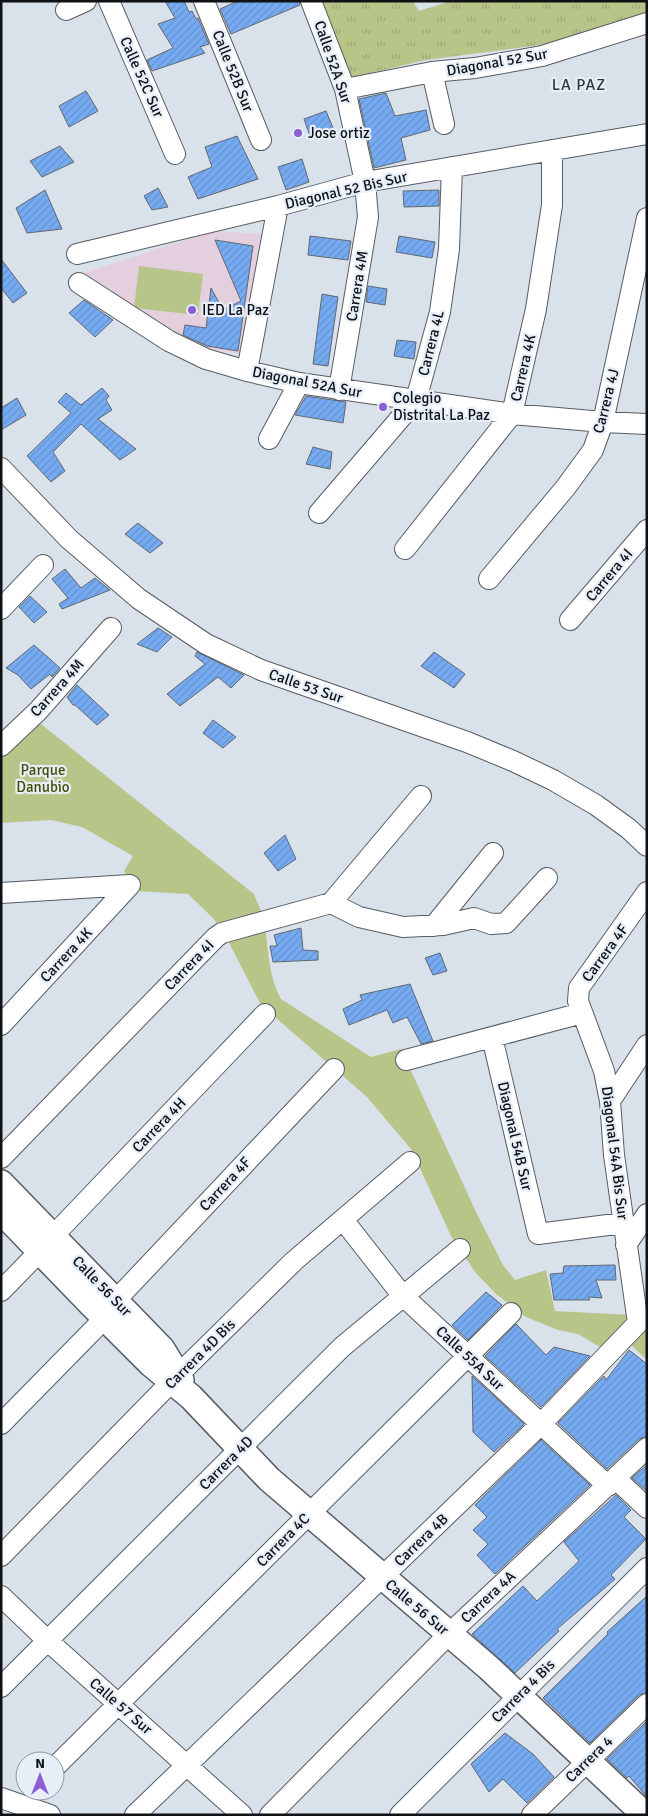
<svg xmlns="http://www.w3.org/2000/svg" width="648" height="1816" viewBox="0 0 648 1816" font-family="Signika,sans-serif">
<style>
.education{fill:#e3cfde}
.grass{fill:url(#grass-tufts)}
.park{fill:#b8c588}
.building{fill:url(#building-hatch);stroke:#616770}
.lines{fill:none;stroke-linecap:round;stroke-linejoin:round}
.minor-casing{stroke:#565c64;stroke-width:22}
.tertiary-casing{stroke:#565c64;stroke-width:28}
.minor{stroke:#fff;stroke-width:20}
.tertiary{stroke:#fff;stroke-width:25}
.poi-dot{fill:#8d5dd6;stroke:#e6eef8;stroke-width:2}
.labels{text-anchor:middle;stroke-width:4.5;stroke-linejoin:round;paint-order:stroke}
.street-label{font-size:15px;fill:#0f1115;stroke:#e6eef8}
.poi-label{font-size:15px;fill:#0f1115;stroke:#e6eef8;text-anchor:start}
.park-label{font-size:15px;fill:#444e06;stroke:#e6eef8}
.neighbourhood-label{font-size:16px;letter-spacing:1px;fill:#31363e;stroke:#e6eef8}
</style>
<defs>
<pattern id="grass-tufts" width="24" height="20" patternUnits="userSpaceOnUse" patternTransform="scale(1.25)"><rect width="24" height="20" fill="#b8c588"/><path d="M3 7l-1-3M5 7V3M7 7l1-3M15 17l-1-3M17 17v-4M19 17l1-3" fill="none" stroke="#9da874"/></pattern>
<pattern id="building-hatch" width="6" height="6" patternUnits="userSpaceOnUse" patternTransform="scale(1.25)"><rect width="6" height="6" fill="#76abf2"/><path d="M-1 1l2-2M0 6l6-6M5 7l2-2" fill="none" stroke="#6592cf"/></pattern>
</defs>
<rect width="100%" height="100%" fill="#d9e1eb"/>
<path class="education" d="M213,231L261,234L241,354L191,346L80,274Z"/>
<path class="grass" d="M317,1H413L419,11L451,1H647V16L547,44L426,60L349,78Z"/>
<path class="park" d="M139,266L203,274L198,315L134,308Z
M36,720L254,894C257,903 263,913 264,923C269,950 268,975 281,999L371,1057L401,1049L476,1212L503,1265L515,1280L546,1270L555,1311L632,1315L647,1306V1360L621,1335L605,1350L578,1334L558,1330L526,1317L496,1294L475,1272L451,1236L411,1149L367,1097L261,1005L226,937L214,919L188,894L135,891L124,871L133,856L82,827L51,820L1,823V753Z"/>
<path class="building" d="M165,1H184L189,12L192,11L196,19L198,18L209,44L200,47L205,53L152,71L147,60L173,48L158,24L175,18Z
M238,1H299L300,5L231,34L220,9Z
M86,91L98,111L69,127L59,106Z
M386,93L395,116L426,110L430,130L401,138L406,160L374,168L359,99Z
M326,111L333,128L310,136L304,119Z
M237,136L258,179L198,199L188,177L212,167L205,147Z
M60,146L74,162L42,177L30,161Z
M302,159L309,182L286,190L278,167Z
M158,188L168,207L152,210L144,196Z
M45,190L62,229L27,233L16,208Z
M439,190V206L404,207L403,191Z
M310,236L351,241L348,260L308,255Z
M399,236L435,242L432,258L396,252Z
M215,240L253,246L238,351L207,346L183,335L185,325L206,328L211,288L223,310L241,301Z
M1,259L27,293L13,303L1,288Z
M368,286L387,289L385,305L366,302Z
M322,294L338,297L328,366L313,364Z
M84,300L113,320L95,337L69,313Z
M397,340L416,342L414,359L394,356Z
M102,388L109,396L106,400L112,410L98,419L136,449L120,460L81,424L53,452L65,471L51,482L27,456L71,413L58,402L66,393L81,405Z
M306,396L346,402L343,423L295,415Z
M17,398L26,415L1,430V408Z
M313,447L332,452L330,469L306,464Z
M138,523L163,543L150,553L125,534Z
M65,569L81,588L95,578L110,590L62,609L59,604L68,598L52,579Z
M30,596L47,612L34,623L19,607Z
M158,628L172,637L157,652L137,644Z
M34,645L60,668L52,677L50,674L31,689L18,675L6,668Z
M197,652L244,675L231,688L218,677L180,706L167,694L205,664L195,656Z
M434,652L465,674L454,688L421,666Z
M77,685L109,715L97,725L75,705H73L67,697Z
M213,720L236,737L223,748L203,733Z
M285,835L296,859L278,871L264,853Z
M301,928L303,950L318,951V960L273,962L270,946H277L274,935Z
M440,953L447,971L433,975L425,958Z
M410,984L433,1041L421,1044L407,1017L393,1023L387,1010L349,1025L343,1009L362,1000L360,995Z
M615,1265L616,1280H596L602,1298L588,1297L590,1300H554L550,1274L563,1273L564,1266Z
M486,1292L502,1305L468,1340L452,1325Z
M516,1324L546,1355L554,1347L590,1356L541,1407L485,1356Z
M629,1350L647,1364V1436L639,1439L607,1469L558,1423L604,1376L606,1380Z
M472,1376L524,1424L494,1452L473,1432Z
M541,1440L590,1485L495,1574L477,1555L488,1544L473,1530L487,1517L475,1505Z
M647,1465V1491L632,1478Z
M616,1495L631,1510L624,1517L646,1539L611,1575L615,1579L607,1586L557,1629L559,1631L515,1673L472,1634L523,1586L537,1601L579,1561L564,1542Z
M647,1596V1692L639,1695L590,1743L543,1698L608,1634L607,1632Z
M647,1721V1797L629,1776L627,1778L607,1759Z
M505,1733L533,1754L554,1777L527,1803L503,1779L489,1792L471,1764Z"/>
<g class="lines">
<defs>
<path id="minor" d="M109,1L175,154
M204,1L261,140
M311,1L345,89L365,182L368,217L339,390
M66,10L86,1
M432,72L444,124
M345,89L432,72L475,68L542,56L647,23
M77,254L278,206L365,182L647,134
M79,283L169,341L206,359L247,371L299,383L512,414L603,422L647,424
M247,371L278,206
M269,439L299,383
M1,468L69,539L139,599L206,644L261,670L467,742L513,761L553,780L596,805L629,829L647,846
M319,513L416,400L440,312L449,249L452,167
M405,549L512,414L536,309L552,205V150
M489,579L566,487L593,450L603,422L647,218
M1,609L43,565
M570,620L647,530
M1,746L38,711L111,628
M1,893L130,885
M331,903L359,917L403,927L443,925L474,918L491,924L506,923L547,878
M434,926L493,853
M1,1025L130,885
M492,1037L538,1234L623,1223
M406,1060L582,1013
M610,1101L647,1045
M1,1158L216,937L222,933L331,903L421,796
M344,1221L402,1295L608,1486
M53,1236L265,1014
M626,1245L647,1214
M1,1291L40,1251
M116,1300L334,1069
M638,1323L614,1155L610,1101L604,1071L578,1001L579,988L647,892
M1,1424L105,1318
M615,1478L647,1508
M1,1556L178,1375L294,1261L410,1162
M1,1596L48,1641L242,1815
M1,1687L342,1347L460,1249
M55,1767L511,1313
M1,1798L50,1815
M135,1815L541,1424L638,1323
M270,1815L449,1634L647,1448
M400,1815L647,1568
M532,1815L647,1704"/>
<path id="tertiary" d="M1,1183L162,1349L181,1380
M1,1211L91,1304L151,1364L191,1397L269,1479L489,1668L645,1815"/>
</defs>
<use href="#minor" class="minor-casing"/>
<use href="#tertiary" class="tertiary-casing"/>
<use href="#minor" class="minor"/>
<use href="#tertiary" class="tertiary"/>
</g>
<g class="poi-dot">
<circle cx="298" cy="133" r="5"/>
<circle cx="192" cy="310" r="5"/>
<circle cx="383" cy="407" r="5"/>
</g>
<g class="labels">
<g class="street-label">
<text transform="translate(333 62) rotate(71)" y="5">Calle 52A Sur</text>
<text transform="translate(497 62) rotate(-10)" y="5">Diagonal 52 Sur</text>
<text transform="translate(233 71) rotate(68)" y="5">Calle 52B Sur</text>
<text transform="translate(142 77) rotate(66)" y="5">Calle 52C Sur</text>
<text transform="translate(346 190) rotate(-13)" y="5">Diagonal 52 Bis Sur</text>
<text transform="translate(357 286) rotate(-81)" y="5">Carrera 4M</text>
<text transform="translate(431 343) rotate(-76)" y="5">Carrera 4L</text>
<text transform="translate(523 368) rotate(-77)" y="5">Carrera 4K</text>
<text transform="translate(307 382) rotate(11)" y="5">Diagonal 52A Sur</text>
<text transform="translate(606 401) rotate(-76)" y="5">Carrera 4J</text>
<text transform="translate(609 575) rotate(-50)" y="5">Carrera 4I</text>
<text transform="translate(306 686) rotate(19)" y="5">Calle 53 Sur</text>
<text transform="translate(57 688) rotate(-48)" y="5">Carrera 4M</text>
<text transform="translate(605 953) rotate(-54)" y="5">Carrera 4F</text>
<text transform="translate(66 955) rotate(-47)" y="5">Carrera 4K</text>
<text transform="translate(189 965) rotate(-46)" y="5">Carrera 4I</text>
<text transform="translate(159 1125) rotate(-46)" y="5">Carrera 4H</text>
<text transform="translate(515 1136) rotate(77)" y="5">Diagonal 54B Sur</text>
<text transform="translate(615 1153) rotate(83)" y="5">Diagonal 54A Bis Sur</text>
<text transform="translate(225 1184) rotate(-47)" y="5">Carrera 4F</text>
<text transform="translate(102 1286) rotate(46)" y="5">Calle 56 Sur</text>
<text transform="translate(200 1354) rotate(-45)" y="5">Carrera 4D Bis</text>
<text transform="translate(470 1358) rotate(43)" y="5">Calle 55A Sur</text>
<text transform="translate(226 1463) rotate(-45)" y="5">Carrera 4D</text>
<text transform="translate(283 1540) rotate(-45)" y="5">Carrera 4C</text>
<text transform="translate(421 1540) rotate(-44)" y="5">Carrera 4B</text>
<text transform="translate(488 1597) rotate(-43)" y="5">Carrera 4A</text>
<text transform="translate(417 1607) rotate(40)" y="5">Calle 56 Sur</text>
<text transform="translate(523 1691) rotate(-45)" y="5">Carrera 4 Bis</text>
<text transform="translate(121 1706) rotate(41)" y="5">Calle 57 Sur</text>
<text transform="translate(589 1759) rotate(-44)" y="5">Carrera 4</text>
</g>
<g class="poi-label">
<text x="308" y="138">Jose ortiz</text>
<text x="202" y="315">IED La Paz</text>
<text x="393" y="403">Colegio<tspan x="393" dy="17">Distrital La Paz</tspan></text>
</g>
<g class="park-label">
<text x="43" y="775">Parque<tspan x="43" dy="17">Danubio</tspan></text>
</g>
<g class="neighbourhood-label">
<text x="579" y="90">LA PAZ</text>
</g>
</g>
<rect width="648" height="1816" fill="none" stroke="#0f1115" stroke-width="5"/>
<g transform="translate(40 1776)"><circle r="24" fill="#e6eef8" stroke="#90969d"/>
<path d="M0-4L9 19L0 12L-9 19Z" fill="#8d5dd6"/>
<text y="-8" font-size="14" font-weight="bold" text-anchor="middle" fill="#0f1115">N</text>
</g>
</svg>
